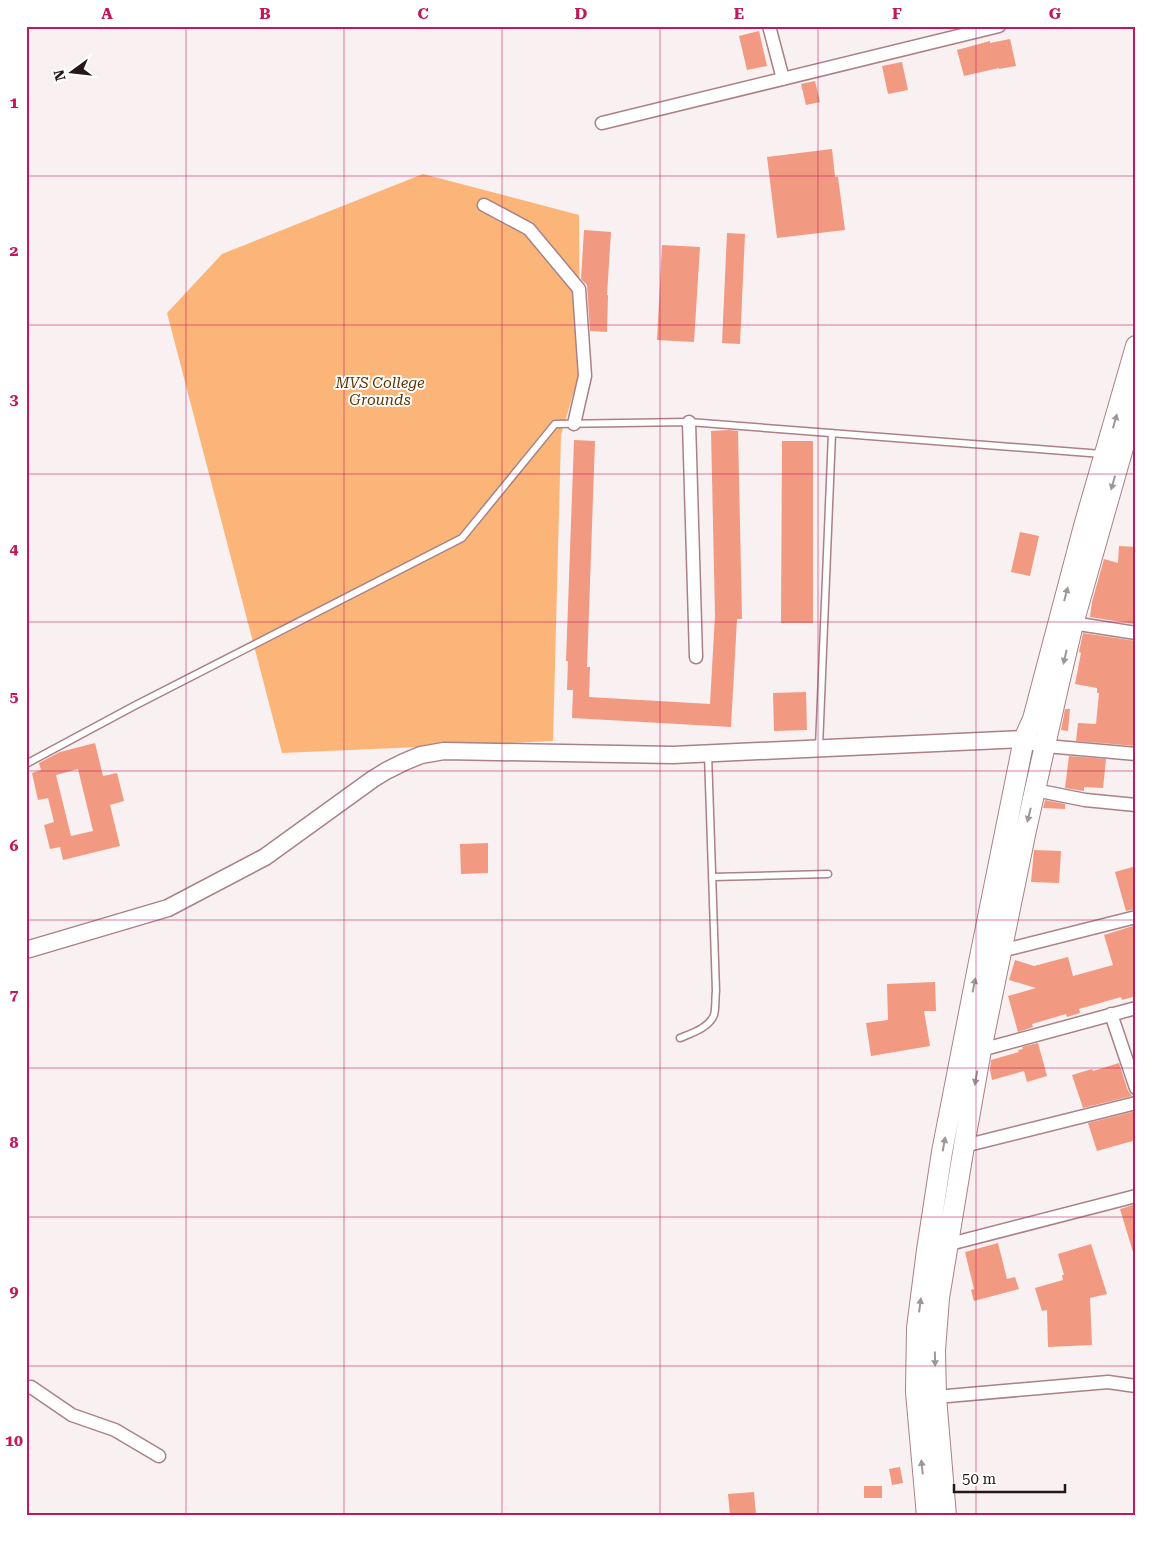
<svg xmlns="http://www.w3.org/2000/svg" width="1162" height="1542" viewBox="0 0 1162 1542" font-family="'Roboto Serif',serif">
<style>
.green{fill:#fbb578}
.building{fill:#f29981;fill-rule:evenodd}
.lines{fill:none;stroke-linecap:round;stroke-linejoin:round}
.service-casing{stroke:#a98186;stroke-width:9}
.minor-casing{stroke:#a98186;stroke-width:15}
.tertiary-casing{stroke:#a98186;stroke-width:19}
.primary-casing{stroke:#a98186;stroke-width:22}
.service{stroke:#fff;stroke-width:6}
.minor{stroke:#fff;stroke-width:12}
.tertiary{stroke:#fff;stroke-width:16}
.primary{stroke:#fff;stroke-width:20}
.oneway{fill:#9d9798}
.grid{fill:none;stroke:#c2185b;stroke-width:1;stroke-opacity:0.55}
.labels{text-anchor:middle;stroke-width:4;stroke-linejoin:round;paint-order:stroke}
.park-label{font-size:15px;font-style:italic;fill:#5e3200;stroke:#fff}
.neatline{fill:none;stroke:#c2185b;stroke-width:2}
.grid-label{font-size:16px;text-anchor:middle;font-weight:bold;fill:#c2185b}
</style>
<rect width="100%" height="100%" fill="#f9f0f1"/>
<path class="green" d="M423,174L579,215L580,371L561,435L553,741L282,753L167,313L222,254Z"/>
<path class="building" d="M759,31L767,66L747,70L739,36Z
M1010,39L1016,66L999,69V68L964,76L957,50L990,41V43Z
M902,62L908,90L888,94L882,66Z
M815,81L820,102L806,105L801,84Z
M832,149L835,177H838L845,230L777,238L767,157Z
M584,230L611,232L607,295H608L607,332L590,331L587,285L581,279Z
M727,233L745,234L740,344L722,343Z
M662,245L700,247L694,342L657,340Z
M729,430L738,431L742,619H737L731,727L572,718L573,690H567L568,661H566L574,440L595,441L587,667H590L589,697L710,704L715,615L711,431Z
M782,441H813V623H781Z
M1020,532L1039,536L1030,576L1011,572Z
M1119,546L1136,547V613L1134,624L1090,617L1092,602L1104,559L1118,563Z
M1083,633L1136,641V746L1076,741L1078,723L1096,724L1099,693H1097V688L1075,684L1081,653L1079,652Z
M806,692L807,730L774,731L773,693Z
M1065,709H1070L1068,731L1061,730Z
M95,743L103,776L117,773L124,801L110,805L120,846L63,860L60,847L50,849L44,825L54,822L48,798L38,800L32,773L41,770L39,763L60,752ZM78,769L93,831L71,836L56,775Z
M1069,756L1106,759L1103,788L1084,787V791L1065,788Z
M1045,800L1065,804V809L1043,808Z
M488,843V873L461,874L460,844Z
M1034,850L1061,851L1059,883L1031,882Z
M1136,866V909L1126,911L1115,872Z
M1136,925V996L1122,1000L1121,997L1079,1009L1080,1013L1067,1017L1066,1014L1032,1024L1033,1027L1018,1032L1008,996L1036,988L1009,980L1015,960L1034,966L1068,957L1073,976L1113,965L1104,935Z
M935,982L936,1011H924L930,1046L871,1056L866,1023L888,1020L887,984Z
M1038,1043L1047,1076L1027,1082L1024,1071L992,1080L990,1070L991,1060L1019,1052L1018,1050L1023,1049L1022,1047Z
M1119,1063L1128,1091L1132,1096L1083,1108L1072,1075L1092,1069L1093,1071Z
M1136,1111V1140L1097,1151L1088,1123Z
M1136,1204V1251L1133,1252L1120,1209Z
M998,1243L1007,1279L1015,1277L1019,1289L974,1301L971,1290L974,1289L965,1252Z
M1091,1244L1107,1294L1090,1298L1092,1345L1048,1347L1047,1310L1042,1311L1035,1288L1063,1280L1062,1275H1064L1058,1254Z
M900,1467L903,1483L892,1485L889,1469Z
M864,1486H882V1498H864Z
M754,1492L756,1515L730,1516L728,1494Z"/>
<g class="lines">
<defs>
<path id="service" d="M819,747L832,433
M26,764L134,706L462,538L555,424L689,422L1102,454
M712,877L828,874
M680,1038C692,1033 709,1028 714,1015C716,1008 715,998 716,991L708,754"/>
<path id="minor" d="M769,26L783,79
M602,123L999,26
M484,205L529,229L579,289L585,376L574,424
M689,422L696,657
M1066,622L1136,633
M1046,746L1136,754
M1035,790L1085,800L1136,805
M1001,951L1136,917
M1111,1014L1136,1088
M977,1051L1136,1008
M964,1146L1136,1103
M942,1246L1136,1196
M26,1388L31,1387L72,1415L115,1430L159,1456
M931,1396L936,1397L1108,1382L1136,1386"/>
<path id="tertiary" d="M26,950L168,908L265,857L373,779L386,771L404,762L421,755L444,751L673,755L1024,739L1046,746"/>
<path id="primary" d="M927,1516L916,1392L917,1328L927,1250L942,1152L980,957L1024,739L1033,719L1084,526L1136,346
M946,1516L936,1397L935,1350L939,1298L964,1146L981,1050L1026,830L1059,683L1073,624L1136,402"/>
</defs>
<use href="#service" class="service-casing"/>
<use href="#minor" class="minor-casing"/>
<use href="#tertiary" class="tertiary-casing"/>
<use href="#primary" class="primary-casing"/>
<use href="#service" class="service"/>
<use href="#minor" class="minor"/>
<use href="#tertiary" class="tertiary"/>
<use href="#primary" class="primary"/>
</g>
<defs><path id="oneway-solid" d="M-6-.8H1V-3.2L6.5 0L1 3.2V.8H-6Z" transform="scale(1.25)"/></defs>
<g class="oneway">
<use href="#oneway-solid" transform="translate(1115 421) rotate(-74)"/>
<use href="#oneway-solid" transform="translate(1113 483) rotate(106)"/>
<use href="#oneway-solid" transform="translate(1066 594) rotate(-75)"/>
<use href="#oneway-solid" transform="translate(1065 657) rotate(103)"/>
<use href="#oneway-solid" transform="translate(1029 815) rotate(104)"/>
<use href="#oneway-solid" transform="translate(974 985) rotate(-79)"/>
<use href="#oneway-solid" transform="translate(976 1078) rotate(100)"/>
<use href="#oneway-solid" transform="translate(944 1144) rotate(-80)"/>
<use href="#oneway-solid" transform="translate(920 1305) rotate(-83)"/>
<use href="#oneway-solid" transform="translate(935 1359) rotate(89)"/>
<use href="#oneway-solid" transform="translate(922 1467) rotate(-96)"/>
</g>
<path class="grid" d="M186,26V1516M344,26V1516M502,26V1516M660,26V1516M818,26V1516M976,26V1516M26,176H1136M26,325H1136M26,474H1136M26,622H1136M26,771H1136M26,920H1136M26,1068H1136M26,1217H1136M26,1366H1136"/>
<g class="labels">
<g class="park-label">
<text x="380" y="388">MVS College<tspan x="380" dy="17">Grounds</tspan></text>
</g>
</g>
<rect width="1162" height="1542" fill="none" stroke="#ffffff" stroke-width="55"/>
<g transform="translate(72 72) rotate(255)" stroke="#ffffff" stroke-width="4" paint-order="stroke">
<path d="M0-4L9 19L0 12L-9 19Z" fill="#261719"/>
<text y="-8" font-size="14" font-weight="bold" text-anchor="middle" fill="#261719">N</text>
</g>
<path d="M954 1484v8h111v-8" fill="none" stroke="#261719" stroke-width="2.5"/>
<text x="962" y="1484" font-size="15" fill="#261719" stroke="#ffffff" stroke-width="4" paint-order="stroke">50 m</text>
<rect x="28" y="28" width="1106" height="1486" class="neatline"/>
<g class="grid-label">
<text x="107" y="19">A</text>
<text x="265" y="19">B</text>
<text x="423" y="19">C</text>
<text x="581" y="19">D</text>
<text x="739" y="19">E</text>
<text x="897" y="19">F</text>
<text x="1055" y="19">G</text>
<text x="14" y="108">1</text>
<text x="14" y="256">2</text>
<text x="14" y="405">3</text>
<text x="14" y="554">4</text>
<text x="14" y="702">5</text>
<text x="14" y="851">6</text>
<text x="14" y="1000">7</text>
<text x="14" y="1148">8</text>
<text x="14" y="1297">9</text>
<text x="14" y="1446">10</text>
</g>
</svg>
